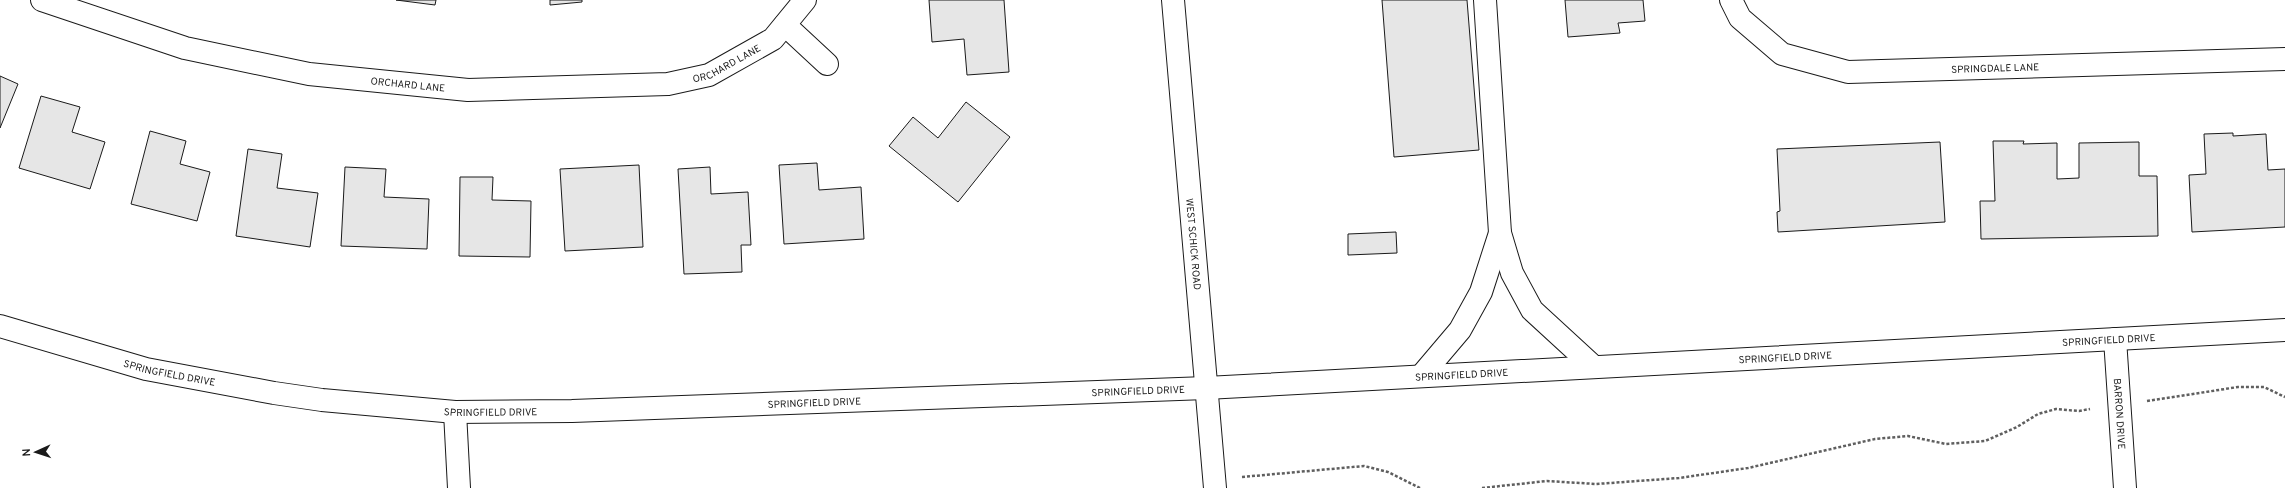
<svg xmlns="http://www.w3.org/2000/svg" width="2285" height="488" viewBox="0 0 2285 488" font-family="Overpass,sans-serif">
<style>
.building{fill:#e6e6e6;stroke:#1a1a1a}
.lines{fill:none;stroke-linecap:round;stroke-linejoin:round}
.minor-casing{stroke:#1a1a1a;stroke-width:24}
.path{stroke:#5f5f5f;stroke-width:2.5;stroke-dasharray:3 2;stroke-linecap:butt}
.minor{stroke:#fff;stroke-width:22}
.labels{text-anchor:middle;stroke-width:3;stroke-linejoin:round;paint-order:stroke}
.street-label{font-size:10px;fill:#1a1a1a;stroke:#fff}
</style>
<rect width="100%" height="100%" fill="#fff"/>
<path class="building" d="M396,0H436L435,5Z
M550,0H582V2L550,5Z
M929,0H1004L1009,72L967,75L964,39L932,42Z
M1382,0H1467L1479,150L1394,157Z
M1565,0H1643L1645,21L1618,23L1620,33L1568,37Z
M0,76L18,84L0,128Z
M41,96L80,107L72,132L105,142L90,189L19,168Z
M966,102L1010,137L958,202L889,146L913,117L938,138Z
M150,131L186,141L180,164L210,172L197,221L131,204Z
M2233,133V136L2266,134L2268,170L2285,169V227L2192,232L2189,175L2206,174L2204,134Z
M1993,141H2024L2023,144L2057,143V179L2079,178V143L2139,142V176H2157L2158,236L1981,239L1980,201H1995Z
M1940,142L1945,222L1778,232L1777,212L1780,211L1777,149Z
M248,149L282,154L277,188L318,193L310,247L236,236Z
M817,163L819,190L861,187L864,239L784,244L779,165Z
M639,165L643,247L565,251L560,169Z
M345,167L386,169L384,197L429,199L427,249L341,246Z
M710,167L711,194L748,192L751,245H741L742,272L684,274L678,169Z
M460,177H493L492,200L531,201L530,257L459,256Z
M1396,232L1397,253L1348,255V234Z"/>
<g class="lines">
<defs>
<g id="minor">
<path id="s1" d="M42,0L185,48L309,74L468,90L668,84L709,75L773,39L805,0"/>
<path id="s2" d="M1173,0L1215,488"/>
<path d="M1485,0L1500,233L1512,273L1532,310L1594,367"/>
<path id="s3" d="M1731,0L1740,18L1782,54L1848,72L2285,59"/>
<path d="M785,25L827,64"/>
<path id="s4" d="M0,326L146,369L274,393L322,400L455,412L572,411L1206,388L2285,330"/>
<path id="s5" d="M2115,339L2125,488"/>
<path d="M1421,376L1460,330L1481,292L1500,233"/>
<path d="M455,412L459,488"/>
</g>
</defs>
<use href="#minor" class="minor-casing"/>
<path class="path" d="M2147,401L2238,387H2264L2285,397
M1242,477L1364,466L1388,472L1420,488
M1482,488L1547,481L1596,484L1679,478L1748,468L1875,439L1908,436L1946,444L1985,441L2017,427L2038,414L2056,409L2079,411L2090,409"/>
<use href="#minor" class="minor"/>
</g>
<g class="labels">
<g class="street-label">
<text dy="4" stroke="none"><textPath href="#s1" startOffset="700">ORCHARD LANE</textPath></text>
<text dy="4" stroke="none"><textPath href="#s3" startOffset="291">SPRINGDALE LANE</textPath></text>
<text dy="4" stroke="none"><textPath href="#s1" startOffset="377">ORCHARD LANE</textPath></text>
<text dy="4" stroke="none"><textPath href="#s2" startOffset="245">WEST SCHICK ROAD</textPath></text>
<text dy="4" stroke="none"><textPath href="#s4" startOffset="2120">SPRINGFIELD DRIVE</textPath></text>
<text dy="4" stroke="none"><textPath href="#s4" startOffset="1796">SPRINGFIELD DRIVE</textPath></text>
<text dy="4" stroke="none"><textPath href="#s4" startOffset="176">SPRINGFIELD DRIVE</textPath></text>
<text dy="4" stroke="none"><textPath href="#s4" startOffset="1472">SPRINGFIELD DRIVE</textPath></text>
<text dy="4" stroke="none"><textPath href="#s4" startOffset="1148">SPRINGFIELD DRIVE</textPath></text>
<text dy="4" stroke="none"><textPath href="#s4" startOffset="824">SPRINGFIELD DRIVE</textPath></text>
<text dy="4" stroke="none"><textPath href="#s4" startOffset="500">SPRINGFIELD DRIVE</textPath></text>
<text dy="4" stroke="none"><textPath href="#s5" startOffset="75">BARRON DRIVE</textPath></text>
</g>
</g>
<g transform="translate(36 452) rotate(267)" stroke="#ffffff" stroke-width="3" paint-order="stroke">
<path d="M0-3L7 15L0 10L-7 15Z" fill="#1a1a1a"/>
<text y="-6" font-size="11" font-weight="bold" text-anchor="middle" fill="#1a1a1a">N</text>
</g>
</svg>
